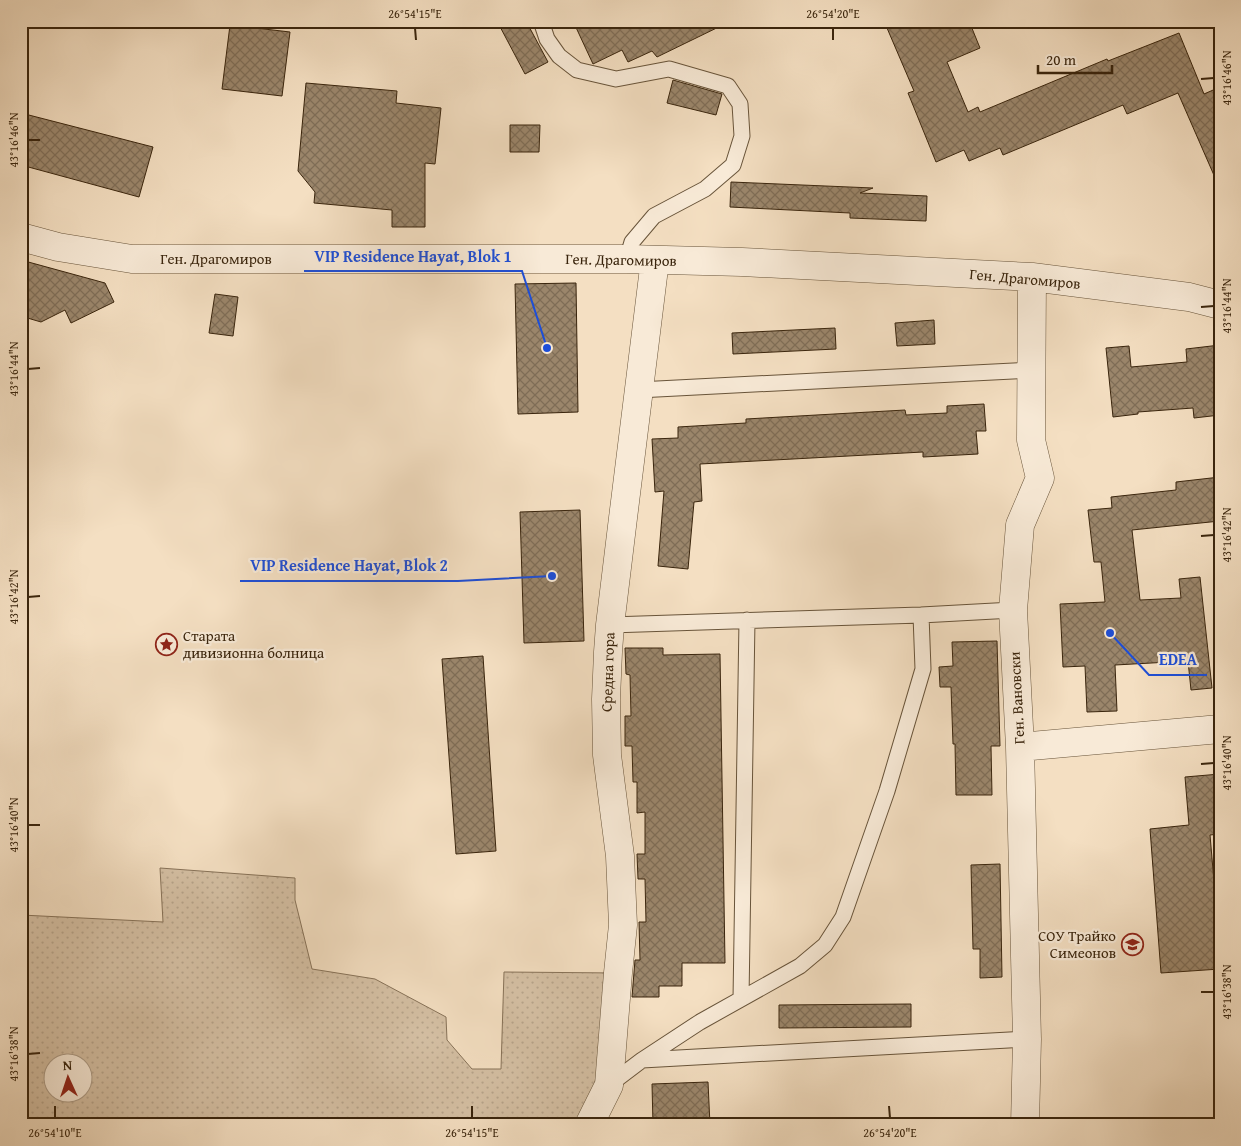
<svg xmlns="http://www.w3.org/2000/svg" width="1241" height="1146" viewBox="0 0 1241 1146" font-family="'Gentium Book Plus',serif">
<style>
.grass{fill:url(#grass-dots);stroke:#877258;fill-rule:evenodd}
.building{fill:url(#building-cross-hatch);stroke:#3a250d}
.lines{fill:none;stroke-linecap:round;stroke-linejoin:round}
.service-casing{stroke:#68543a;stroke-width:17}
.minor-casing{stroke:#68543a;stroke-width:29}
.service{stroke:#f8ead7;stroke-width:15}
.minor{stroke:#f8ead7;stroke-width:28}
.ticks{fill:none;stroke:#3a250d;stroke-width:2}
.labels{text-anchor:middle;stroke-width:4.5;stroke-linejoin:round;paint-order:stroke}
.street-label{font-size:15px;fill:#3a250d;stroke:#f8ead7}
.poi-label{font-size:15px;fill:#3a250d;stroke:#f8ead7;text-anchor:start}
.leader{fill:none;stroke:#1d4ed8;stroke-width:2}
.callout-dot{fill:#1d4ed8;stroke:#f8ead7;stroke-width:2}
.callout-label{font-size:16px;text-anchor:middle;font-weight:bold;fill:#1d4ed8;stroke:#f8ead7;stroke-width:4.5;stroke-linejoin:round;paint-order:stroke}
.neatline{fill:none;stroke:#3a250d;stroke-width:2}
.ticks-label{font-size:12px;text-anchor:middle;fill:#3a250d}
</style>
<defs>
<pattern id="grass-dots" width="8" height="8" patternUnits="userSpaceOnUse" patternTransform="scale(1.25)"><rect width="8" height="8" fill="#d4bfa3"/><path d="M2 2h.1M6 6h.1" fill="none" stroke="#b7a48b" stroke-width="1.8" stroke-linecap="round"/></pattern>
<pattern id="building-cross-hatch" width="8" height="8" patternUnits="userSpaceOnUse" patternTransform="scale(1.25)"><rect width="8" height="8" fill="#9b866b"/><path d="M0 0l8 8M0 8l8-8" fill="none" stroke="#7f6d56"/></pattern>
</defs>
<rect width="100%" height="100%" fill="#f4dfc2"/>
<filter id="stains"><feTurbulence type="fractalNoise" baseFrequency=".004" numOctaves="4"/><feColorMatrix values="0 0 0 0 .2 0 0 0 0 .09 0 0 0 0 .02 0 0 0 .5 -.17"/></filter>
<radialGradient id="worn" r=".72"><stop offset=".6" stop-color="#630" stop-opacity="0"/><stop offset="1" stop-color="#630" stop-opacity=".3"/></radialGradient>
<path class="grass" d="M160,868L295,878V900L312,969L375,979L446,1017L447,1040L472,1069H501L504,972L618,973L586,1125H21V915L163,922ZM52,1064H82V1094H52Z"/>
<path class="building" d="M497,21H526L548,62L525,74Z
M573,21H731L657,57L652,51L628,62L622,50L593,64Z
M884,21H969L980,48L947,62L968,112L978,107L980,112L1107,59L1108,61L1179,33L1204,94L1220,87V189L1178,93L1127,114L1123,105L1003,155L1000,148L969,161L964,150L936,162L908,93L914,91Z
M230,25L290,32L282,96L222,89Z
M673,80L722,94L716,115L667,103Z
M306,83L397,91L396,103L441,108L435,164L425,163V227H392V210L314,203L315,192L298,171Z
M21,113L153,147L139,197L21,165Z
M510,125H540L539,152H510Z
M731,182L873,188L860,193L927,196L926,221L850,218V213L730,207Z
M21,260L105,283L114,302L71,323L65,310L41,322L24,317L28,301L21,299Z
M576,283L578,412L518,414L515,284Z
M215,294L238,297L233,336L209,333Z
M934,320L935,344L897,346L895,323Z
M835,328L836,349L733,354L732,333Z
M1220,345V415L1194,418L1193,408L1138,412V414L1113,417L1106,348L1129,346L1131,367L1187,362L1186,349Z
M984,404L986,431H976L978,454L923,457V452L700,464L702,501L694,502L688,569L658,566L664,491L655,492L652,439L678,438V427L746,423V419L905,410L906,415L947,413V406Z
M1220,477V521L1132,530L1140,600L1181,598L1179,579L1200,577L1212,688L1191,690L1188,661L1115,665L1117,711L1087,712L1085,666L1063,667L1060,604L1105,602L1101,562H1094L1088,510L1112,508L1111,497L1176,490V482Z
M580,510L584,641L524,643L520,512Z
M997,641L1000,746H991L992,795H956L955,744H953L951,687H940L939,667L953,666L952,642Z
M625,648H663V655L720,654L725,963H682V986H659V997H632L635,960H640L639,922H646L645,879H638L637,854H645V812L637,813V782H633L632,746H625V716H631L630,675L626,674Z
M483,656L496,851L456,854L442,659Z
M1220,774V834L1210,835L1220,951V969L1161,973L1150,829L1189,825L1185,777Z
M1000,864L1002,977L980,978V949H973L971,865Z
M911,1004V1027L779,1028V1005Z
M708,1082L710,1125H653L652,1084Z"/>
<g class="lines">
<defs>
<path id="service" d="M541,21L547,39L559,56L577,70L616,79L669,69L728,86L740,104L742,136L733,165L705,189L654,216L632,242L627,259
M638,390L1031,370
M610,625L921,615L1013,610
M741,999L747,620
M642,1060L700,1022L800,966L825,945L843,917L887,791L923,669L921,615
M609,1085L642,1060L1027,1039"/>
<path id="minor" d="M21,237L58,247L132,259H627L742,262L1032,277L1189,297L1220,305
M1020,747L1220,729
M589,1125L609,1085L618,973L623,925L620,856L607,755L606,699L608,652L610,625L623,518L655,260
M1025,1125L1027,1039L1020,747L1013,610L1020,525L1040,478L1031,440L1032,277"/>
</defs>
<use href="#service" class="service-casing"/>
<use href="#minor" class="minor-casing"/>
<use href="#service" class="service"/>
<use href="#minor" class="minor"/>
</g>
<path class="ticks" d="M415,28L416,40M833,28V40M1201,79L1214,78M28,140H40M1201,307L1214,306M28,369L40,368M1201,536L1214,535M28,597L40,596M1201,764L1214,763M28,825H40M1201,992H1214M28,1054L40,1053M55,1106V1118M472,1106V1118M889,1106L890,1118"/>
<defs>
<symbol id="sight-ring" viewBox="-11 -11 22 22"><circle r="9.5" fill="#f8ead7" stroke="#8f2418" stroke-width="1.5"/><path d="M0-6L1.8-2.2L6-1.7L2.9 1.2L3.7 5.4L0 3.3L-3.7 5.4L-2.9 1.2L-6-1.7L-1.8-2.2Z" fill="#8f2418"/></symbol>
<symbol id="school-ring" viewBox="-11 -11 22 22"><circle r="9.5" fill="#f8ead7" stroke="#8f2418" stroke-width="1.5"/><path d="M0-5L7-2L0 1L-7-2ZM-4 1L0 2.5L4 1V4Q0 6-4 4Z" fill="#8f2418"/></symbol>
</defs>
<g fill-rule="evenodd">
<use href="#sight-ring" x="154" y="632" width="25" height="25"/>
<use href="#school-ring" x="1120" y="932" width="25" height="25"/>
</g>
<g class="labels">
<g class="street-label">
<text x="216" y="264">Ген. Драгомиров</text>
<text transform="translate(621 260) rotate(1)" y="5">Ген. Драгомиров</text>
<text transform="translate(1025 279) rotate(5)" y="5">Ген. Драгомиров</text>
<text transform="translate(608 672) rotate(-88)" y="5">Средна гора</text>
<text transform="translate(1017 698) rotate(-93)" y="5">Ген. Вановски</text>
</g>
<g class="poi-label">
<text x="183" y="641">Старата<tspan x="183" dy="17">дивизионна болница</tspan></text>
<text x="1116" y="941" text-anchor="end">СОУ Трайко<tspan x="1116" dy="17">Симеонов</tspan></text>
</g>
</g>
<path class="leader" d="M547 348L522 271H304M552 576L458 581H240M1110 633L1149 675H1207"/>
<g class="callout-dot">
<circle cx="547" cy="348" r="5"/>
<circle cx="552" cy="576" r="5"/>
<circle cx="1110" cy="633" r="5"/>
</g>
<g class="callout-label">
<text x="413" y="262">VIP Residence Hayat, Blok 1</text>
<text x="349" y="571">VIP Residence Hayat, Blok 2</text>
<text x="1178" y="665">EDEA</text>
</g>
<rect width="1241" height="1146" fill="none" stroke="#f4dfc2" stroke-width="55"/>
<g transform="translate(68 1078) rotate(357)"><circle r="24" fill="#f8ead7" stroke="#ac9b86"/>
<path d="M0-4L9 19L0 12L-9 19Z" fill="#8f2418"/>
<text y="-8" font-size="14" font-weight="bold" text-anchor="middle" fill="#3a250d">N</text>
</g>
<path d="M1038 65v8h74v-8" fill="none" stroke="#3a250d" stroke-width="2.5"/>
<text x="1046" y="65" font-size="15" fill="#3a250d" stroke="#f8ead7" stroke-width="4" paint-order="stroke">20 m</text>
<rect x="28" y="28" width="1186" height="1090" class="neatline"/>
<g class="ticks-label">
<text x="415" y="18">26°54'15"E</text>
<text x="833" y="18">26°54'20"E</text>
<text transform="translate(1227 78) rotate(-90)" y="4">43°16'46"N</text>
<text transform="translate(14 140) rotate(-90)" y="4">43°16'46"N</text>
<text transform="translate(1227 306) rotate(-90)" y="4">43°16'44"N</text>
<text transform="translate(14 369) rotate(-90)" y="4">43°16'44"N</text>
<text transform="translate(1227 535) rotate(-90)" y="4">43°16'42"N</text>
<text transform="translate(14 597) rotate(-90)" y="4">43°16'42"N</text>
<text transform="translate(1227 763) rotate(-90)" y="4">43°16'40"N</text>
<text transform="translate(14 825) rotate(-90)" y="4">43°16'40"N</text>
<text transform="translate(1227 992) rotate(-90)" y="4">43°16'38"N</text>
<text transform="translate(14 1054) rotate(-90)" y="4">43°16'38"N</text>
<text x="55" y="1137">26°54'10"E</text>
<text x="472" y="1137">26°54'15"E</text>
<text x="890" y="1137">26°54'20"E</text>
</g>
<rect width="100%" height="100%" filter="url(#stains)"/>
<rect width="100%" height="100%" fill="url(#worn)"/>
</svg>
